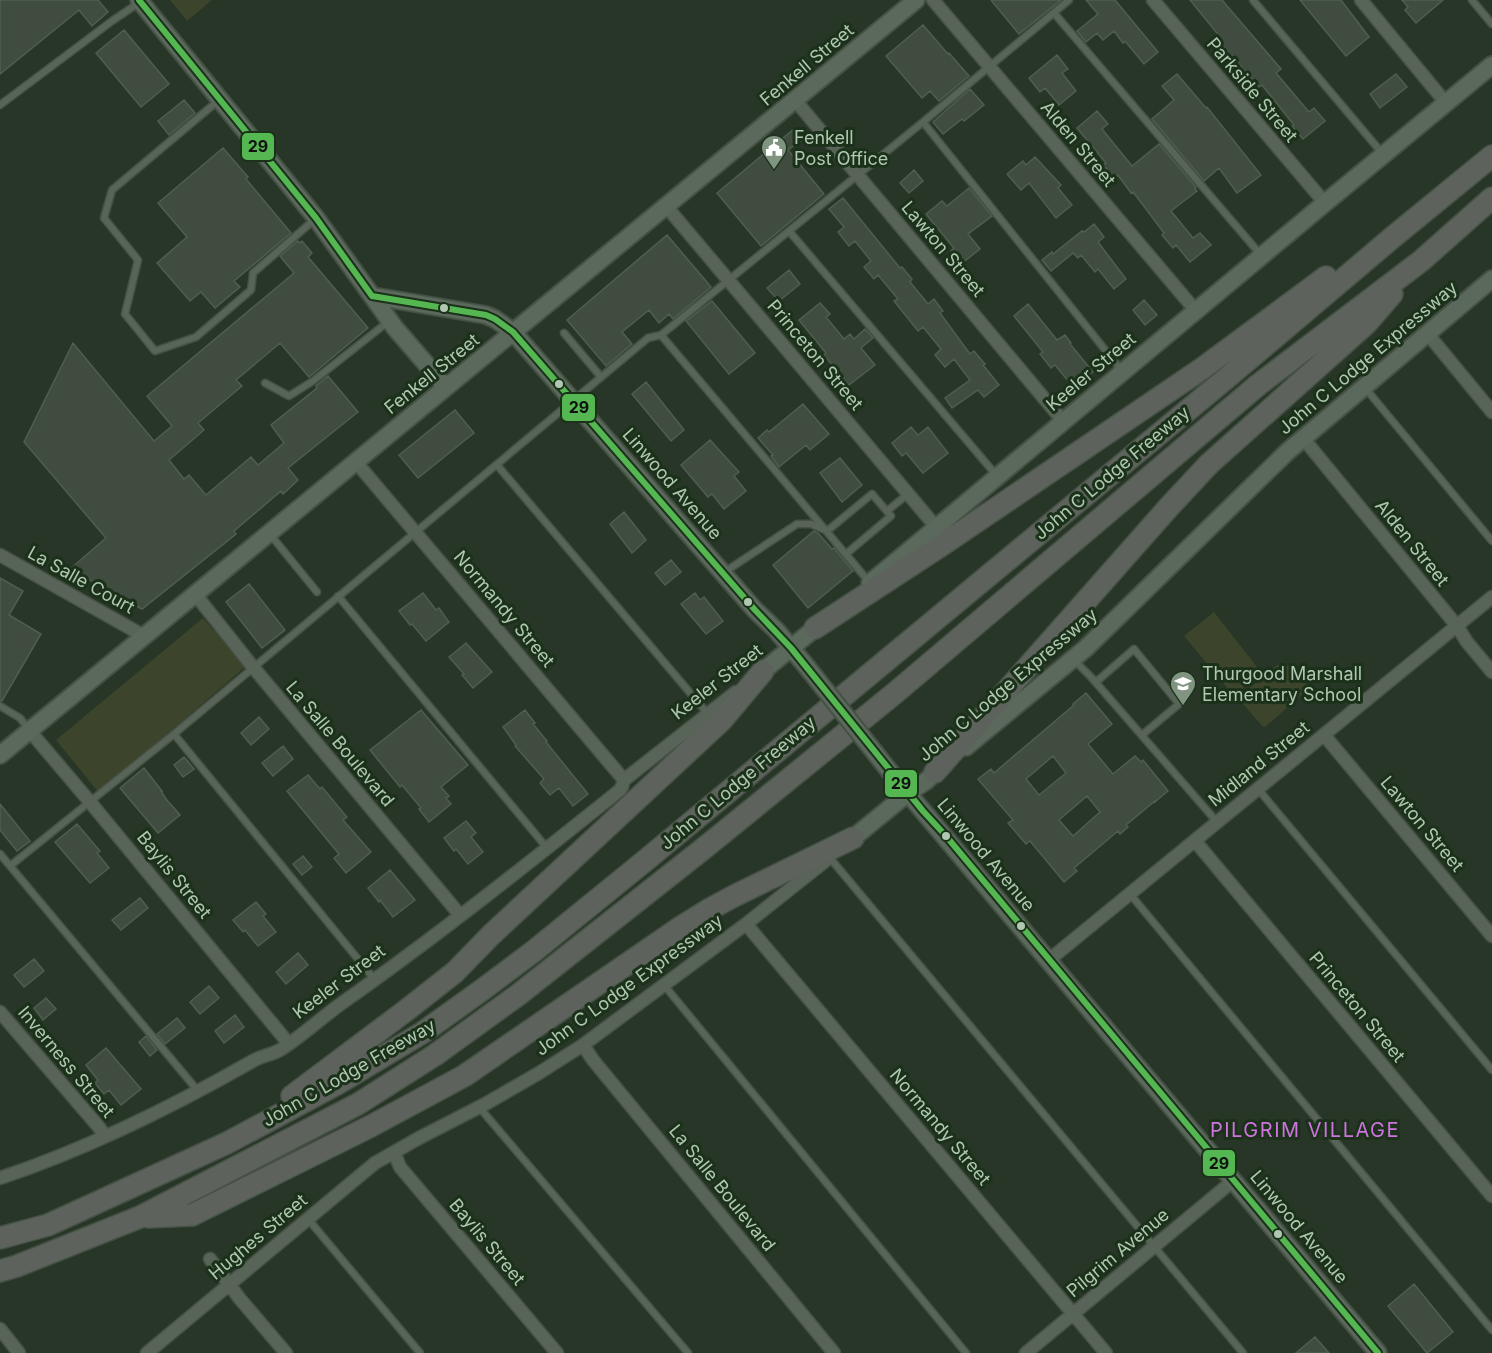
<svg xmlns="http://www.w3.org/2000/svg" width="1492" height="1353" viewBox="0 0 1492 1353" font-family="Inter,sans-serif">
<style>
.green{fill:#3c452b}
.building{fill:#3f4c3f;stroke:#4f5e4f;stroke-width:1.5;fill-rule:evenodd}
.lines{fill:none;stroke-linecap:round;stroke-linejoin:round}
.lane-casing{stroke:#465145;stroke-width:9}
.street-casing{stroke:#465145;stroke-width:15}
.secondary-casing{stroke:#465145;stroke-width:20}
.highway-casing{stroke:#445144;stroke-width:24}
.lane{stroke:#576457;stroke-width:6}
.street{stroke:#576457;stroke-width:12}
.secondary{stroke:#5b695c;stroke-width:16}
.highway{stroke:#5d635c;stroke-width:21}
.secondary-bridge-casing{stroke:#465145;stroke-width:20;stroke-linecap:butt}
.secondary-bridge{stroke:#5b695c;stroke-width:16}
.bus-1-casing{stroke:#1b311a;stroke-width:10}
.bus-1{stroke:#54b752;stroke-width:6}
.bus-dot{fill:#b0c8b1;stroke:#1b311a;stroke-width:2}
.labels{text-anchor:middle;stroke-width:6;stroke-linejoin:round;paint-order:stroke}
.street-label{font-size:18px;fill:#b0c8b1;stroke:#1b311a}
.poi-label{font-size:18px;fill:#b0c8b1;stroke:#1b311a;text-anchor:start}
.neighbourhood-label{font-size:20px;letter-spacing:1.5px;fill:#ce73e0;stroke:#1b311a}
.line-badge{stroke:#1b311a;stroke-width:2}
.pale-badge-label{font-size:16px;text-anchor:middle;font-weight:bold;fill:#111}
</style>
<rect width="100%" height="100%" fill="#283627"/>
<path class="green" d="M170,0H212L187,21Z
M1214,612L1261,672L1234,696L1184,636Z
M203,618L245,667L99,793L56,740Z
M1277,665L1291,666L1307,685L1303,694L1265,727L1262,726L1238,698Z"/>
<path class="building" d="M0,0H98L108,12L92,26L79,10L0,74Z
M991,0H1061L1019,34Z
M1086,0H1115L1158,52L1144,64L1125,41L1123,43L1114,31L1103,40L1097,33L1086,42L1077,31L1098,14Z
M1190,0H1222L1281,69L1276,73L1309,112L1314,108L1325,121L1303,139L1292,126L1294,125L1262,85L1259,87L1218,40L1221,38Z
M1300,0H1341L1369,37L1346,56Z
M1402,0H1443L1416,23L1405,10L1408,7Z
M923,25L948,54L949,53L969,76L939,101L930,91L922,98L886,56Z
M124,30L169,84L141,107L96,53Z
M1057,55L1068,69L1062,73L1076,91L1059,105L1045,88L1040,92L1029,78Z
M1177,74L1206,108L1207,107L1261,175L1237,193L1219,168L1204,181L1152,119L1174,100L1162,86Z
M1396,74L1407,87L1380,108L1370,94Z
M970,89L984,105L964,121L962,119L943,134L933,122Z
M184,100L195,113L169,135L158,121Z
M1097,111L1108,124L1102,129L1132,166L1159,144L1196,187L1195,189L1197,191L1171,211L1193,238L1200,233L1211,245L1190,262L1176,245L1173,248L1162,235L1164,233L1143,205L1133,192L1131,193L1118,175L1114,178L1103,165L1106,163L1077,128Z
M795,128L803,139L788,150L824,194L761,246L717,193Z
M223,148L248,177L246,179L291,233L234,281L240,287L215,308L201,292L190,301L157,263L187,237L158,203Z
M1035,157L1061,185L1058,188L1072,205L1056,218L1029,183L1021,190L1007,174L1023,161L1026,165Z
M914,170L923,181L909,193L900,183Z
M969,188L992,216L968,234L980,249L961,264L951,251L954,248L926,214L942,201L947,206Z
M843,198L900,268L902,267L912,279L910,282L928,304L934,299L943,311L940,313L970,354L974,351L985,364L983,365L999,385L984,397L978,390L952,408L945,398L970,380L954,359L945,367L935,355L941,349L923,327L918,331L894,301L898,299L878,275L874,279L864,267L871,261L855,241L849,246L838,232L844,227L829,209Z
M1094,224L1104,237L1098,242L1126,279L1114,289L1098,269L1095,272L1081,255L1078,258L1073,253L1051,271L1042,260L1052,252L1053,254L1082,231L1084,232Z
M667,235L711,287L673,319L669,314L659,323L649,310L622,332L632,344L606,366L567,320Z
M298,241L300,243L302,241L312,253L308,257L368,328L309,377L280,343L236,380L242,386L198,423L204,430L169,460L184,479L189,475L206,495L251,457L258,465L284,443L271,425L317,388L316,386L328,376L358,412L288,468L298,480L283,494L281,491L234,531L236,534L142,609L70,569L106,538L24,442L73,343L154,441L172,426L147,396L294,273L280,256Z
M789,270L800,284L779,301L767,288Z
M1144,300L1157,315L1145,325L1133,310Z
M712,301L755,353L729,374L686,321Z
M820,303L830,314L826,317L844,339L850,334L854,339L865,329L873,338L861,348L875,365L849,385L824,355L826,353L799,320Z
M1028,304L1057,340L1065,335L1071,343L1070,344L1093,372L1074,388L1055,365L1051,368L1040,354L1043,352L1014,316Z
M646,382L684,430L671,441L632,394Z
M803,404L829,434L810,450L806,445L779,467L771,456L773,455L758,438L767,430L769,432Z
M455,410L474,433L418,478L399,455Z
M911,427L918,435L928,427L948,453L923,473L906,453L902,456L892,443Z
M710,440L739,472L734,476L746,491L724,509L712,494L708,497L681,465Z
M840,458L862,485L842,502L820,473Z
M624,512L646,540L632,553L610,524Z
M814,531L818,533L832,549L834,548L853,571L808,608L773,565Z
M671,560L681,572L665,585L655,573Z
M0,578L23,591L9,615L41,634L2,701H0Z
M249,584L285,630L262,648L226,602Z
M423,593L436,610L439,608L449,622L426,641L412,624L410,625L399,611Z
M695,593L700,600L704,597L723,621L706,634L681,604Z
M466,643L492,672L473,688L462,675L464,674L449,657Z
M1086,693L1112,724L1088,744L1113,774L1135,756L1141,762L1143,760L1168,791L1155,802V801L1126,825L1128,827L1120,834L1118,831L1074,868L1077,871L1064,882L1030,841L1026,844L1008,823L1013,820L978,779L991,769L994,773L1074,705L1073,704ZM1053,756L1066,773L1039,795L1026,779ZM1087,796L1100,812L1073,836L1059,820Z
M421,710L468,765L441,787L449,796L446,798L451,804L429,822L419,809L421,808L402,785L400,787L370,750Z
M525,710L535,723L533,724L547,741L546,742L588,794L573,806L559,788L550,795L540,783L544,779L515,746L516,745L503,727Z
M259,717L269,729L251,745L241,733Z
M283,746L293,759L273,776L262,763Z
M184,757L194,769L183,777L174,765Z
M144,768L162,791H161L166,799L180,815L158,833L120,788Z
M308,775L320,789L322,787L347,817L343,820L371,852L346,873L334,858L339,854L287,791Z
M0,804L30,841L17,851L0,830Z
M466,821L476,833L471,837L483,852L468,864L456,849L454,851L444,838Z
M77,824L100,851L97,853L109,868L90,883L55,842Z
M303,856L312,867L302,875L293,864Z
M390,870L415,900L393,917L380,900L379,902L368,888Z
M140,898L148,908L121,930L112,920Z
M256,902L266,914L263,916L276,932L258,946L245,930L243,932L233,920Z
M298,953L308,965L286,984L276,972Z
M34,959L44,971L24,987L14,975Z
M209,986L219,998L200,1014L190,1002Z
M46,998L56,1009L43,1020L34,1008Z
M235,1015L244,1027L224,1043L215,1031Z
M177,1018L185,1028L165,1044L157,1034Z
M146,1036L157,1050L150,1056L139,1042Z
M106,1048L141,1089L121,1105L109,1090L104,1094L95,1083L98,1080L86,1065Z
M1414,1284L1453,1332L1427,1353L1388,1306Z
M1315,1337L1329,1353H1296Z"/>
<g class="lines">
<defs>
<path id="lane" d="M1253,0L1382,153
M1472,0L1492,24
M1054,13L1260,254
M219,100L112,190L104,218L138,260L125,314L155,351L196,337L251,290L253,273L314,220
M0,105L112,21L140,2
M923,122L1122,371
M789,231L997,476
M564,333L601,377
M661,335L870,583
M265,383L289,396L313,381L389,321
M1366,389L1492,541
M497,465L708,714
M887,511L908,494
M269,533L317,592
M723,573L797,524H811L827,531L872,494L891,516L846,554
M338,596L547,848
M1075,661L1091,677L1217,822
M1096,682L1134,649L1179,704L1142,735
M0,706L20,718L29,730
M174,734L375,980
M1258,789L1492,1070
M0,854L198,1091
M830,858L1243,1353
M10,866L174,734L648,338L661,335L923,122L1069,0
M1130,894L1492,1330
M664,985L966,1353
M479,1107L688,1353
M308,1219L420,1353"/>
<path id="street" d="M933,0L1196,311
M1153,0L1325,203
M1361,0L1446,103
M795,100L1063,421
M666,206L936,527
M1427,333L1492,412
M1303,438L1457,626L1467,642L1492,672
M356,462L624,780
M0,555L144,636
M195,594L253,667L460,915
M29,730L90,802L289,1044
M1324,735L1492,936
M1195,841L1492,1196
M746,924L1106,1353
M1049,960L1492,597
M0,1012L98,1126L105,1136
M583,1045L593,1060L834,1353
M394,1152L400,1167L557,1353
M0,1178C87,1149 172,1107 251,1062C260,1056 271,1055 280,1050C302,1036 321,1018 342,1003C437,936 529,863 620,790L622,787L624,780L736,692
M210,1259L240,1299L286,1353
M0,1329L19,1353
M147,1353L375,1163L419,1138L487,1103L539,1073L583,1045L746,924L829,858
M1026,1353L1234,1180"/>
<path id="secondary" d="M139,0L316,218L395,328L446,387
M372,296L486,315L495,319L513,332L755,610L776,630L807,667
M870,583L1325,203L1492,65
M763,671L825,620
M966,747L1086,648L1287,452L1492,279
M0,755L916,0
M891,773L1378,1353
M853,838L908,793L926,781L943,765"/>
<path id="highway" d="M815,628L942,545L1203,368L1326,277
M935,772L1168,508L1209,464L1367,323L1392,294
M292,1096L408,1009L455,972L491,935L722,720L763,671
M148,1217L192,1215L371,1126L464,1076L681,927L710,909L734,896L853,838
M0,1238L48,1225L227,1143L337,1084L422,1033L482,990L534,951L646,860L1229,376L1393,237L1492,156
M0,1271L17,1266L140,1217L358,1104L435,1055L518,995L703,849L895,693L1258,385L1421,261L1492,198"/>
</defs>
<use href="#lane" class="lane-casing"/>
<use href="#street" class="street-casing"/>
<use href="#secondary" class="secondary-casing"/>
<use href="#highway" class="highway-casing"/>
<use href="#lane" class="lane"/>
<use href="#street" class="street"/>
<use href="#secondary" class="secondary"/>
<use href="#highway" class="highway"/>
<defs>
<path id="secondary-bridge" d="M807,667L891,773"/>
</defs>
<use href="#secondary-bridge" class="secondary-bridge-casing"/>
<use href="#secondary-bridge" class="secondary-bridge"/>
<defs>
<path id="bus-1" d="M139,0L316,218L372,296
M372,296L486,315L495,319L513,332L755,610L791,648L923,811L946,836L1378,1353"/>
</defs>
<use href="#bus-1" class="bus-1-casing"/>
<use href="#bus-1" class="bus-1"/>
</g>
<defs>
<symbol id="civic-pin" viewBox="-11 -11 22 30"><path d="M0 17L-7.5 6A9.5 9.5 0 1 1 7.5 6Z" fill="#809581" stroke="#1b311a"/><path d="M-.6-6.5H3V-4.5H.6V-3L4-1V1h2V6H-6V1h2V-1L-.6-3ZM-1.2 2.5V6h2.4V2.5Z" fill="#fff"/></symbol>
<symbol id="school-pin" viewBox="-11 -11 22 30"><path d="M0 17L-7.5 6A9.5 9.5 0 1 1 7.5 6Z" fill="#809581" stroke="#1b311a"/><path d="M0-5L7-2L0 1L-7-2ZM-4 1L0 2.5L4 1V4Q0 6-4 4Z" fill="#fff"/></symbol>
</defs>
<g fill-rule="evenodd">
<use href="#civic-pin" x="759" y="133" width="30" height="40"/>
<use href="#school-pin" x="1168" y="669" width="30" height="40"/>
</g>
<g class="bus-dot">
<circle cx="444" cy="308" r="5"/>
<circle cx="559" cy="384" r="5"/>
<circle cx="748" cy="602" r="5"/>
<circle cx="946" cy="836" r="5"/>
<circle cx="1021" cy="926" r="5"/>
<circle cx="1278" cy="1234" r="5"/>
</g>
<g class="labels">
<g class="street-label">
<text transform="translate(807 65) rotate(-40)" y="6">Fenkell Street</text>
<text transform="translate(1252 90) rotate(50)" y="6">Parkside Street</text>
<text transform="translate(1078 144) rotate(50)" y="6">Alden Street</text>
<text transform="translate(943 249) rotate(50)" y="6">Lawton Street</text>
<text transform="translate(815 355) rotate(50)" y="6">Princeton Street</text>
<text transform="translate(1368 358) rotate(-40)" y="6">John C Lodge Expressway</text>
<text transform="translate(1091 372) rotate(-40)" y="6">Keeler Street</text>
<text transform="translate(432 374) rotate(-39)" y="6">Fenkell Street</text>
<text transform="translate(1112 473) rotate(-40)" y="6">John C Lodge Freeway</text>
<text transform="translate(672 484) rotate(49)" y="6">Linwood Avenue</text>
<text transform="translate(1412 543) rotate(51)" y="6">Alden Street</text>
<text transform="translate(81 580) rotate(29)" y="6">La Salle Court</text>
<text transform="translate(504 609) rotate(50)" y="6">Normandy Street</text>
<text transform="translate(717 682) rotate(-38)" y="6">Keeler Street</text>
<text transform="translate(1008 685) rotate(-40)" y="6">John C Lodge Expressway</text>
<text transform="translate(340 744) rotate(50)" y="6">La Salle Boulevard</text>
<text transform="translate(1259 764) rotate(-39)" y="6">Midland Street</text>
<text transform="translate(738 783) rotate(-40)" y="6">John C Lodge Freeway</text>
<text transform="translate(1422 824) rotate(50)" y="6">Lawton Street</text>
<text transform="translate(986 855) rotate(50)" y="6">Linwood Avenue</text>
<text transform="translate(174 875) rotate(51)" y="6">Baylis Street</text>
<text transform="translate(339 982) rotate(-37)" y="6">Keeler Street</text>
<text transform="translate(629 985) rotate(-36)" y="6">John C Lodge Expressway</text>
<text transform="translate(1357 1007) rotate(50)" y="6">Princeton Street</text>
<text transform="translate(66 1062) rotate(50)" y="6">Inverness Street</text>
<text transform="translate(349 1073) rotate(-30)" y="6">John C Lodge Freeway</text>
<text transform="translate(940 1127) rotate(50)" y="6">Normandy Street</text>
<text transform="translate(722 1188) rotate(51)" y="6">La Salle Boulevard</text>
<text transform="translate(1299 1227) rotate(50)" y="6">Linwood Avenue</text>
<text transform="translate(258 1237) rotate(-40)" y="6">Hughes Street</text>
<text transform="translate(487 1242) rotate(50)" y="6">Baylis Street</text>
<text transform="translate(1118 1253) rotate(-40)" y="6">Pilgrim Avenue</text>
</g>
<g class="poi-label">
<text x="794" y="144">Fenkell<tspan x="794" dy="21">Post Office</tspan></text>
<text x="1202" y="680">Thurgood Marshall<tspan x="1202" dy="21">Elementary School</tspan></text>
</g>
<g class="neighbourhood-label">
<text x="1305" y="1137">PILGRIM VILLAGE</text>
</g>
</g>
<g class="line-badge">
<rect x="241" y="132" width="34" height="29" rx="6" fill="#54b752"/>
<rect x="561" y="393" width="35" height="29" rx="6" fill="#54b752"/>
<rect x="884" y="769" width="34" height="29" rx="6" fill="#54b752"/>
<rect x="1202" y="1149" width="34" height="28" rx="6" fill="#54b752"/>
</g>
<g class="pale-badge-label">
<text x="258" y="152">29</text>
<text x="579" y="413">29</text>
<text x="901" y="789">29</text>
<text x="1219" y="1169">29</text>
</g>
</svg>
